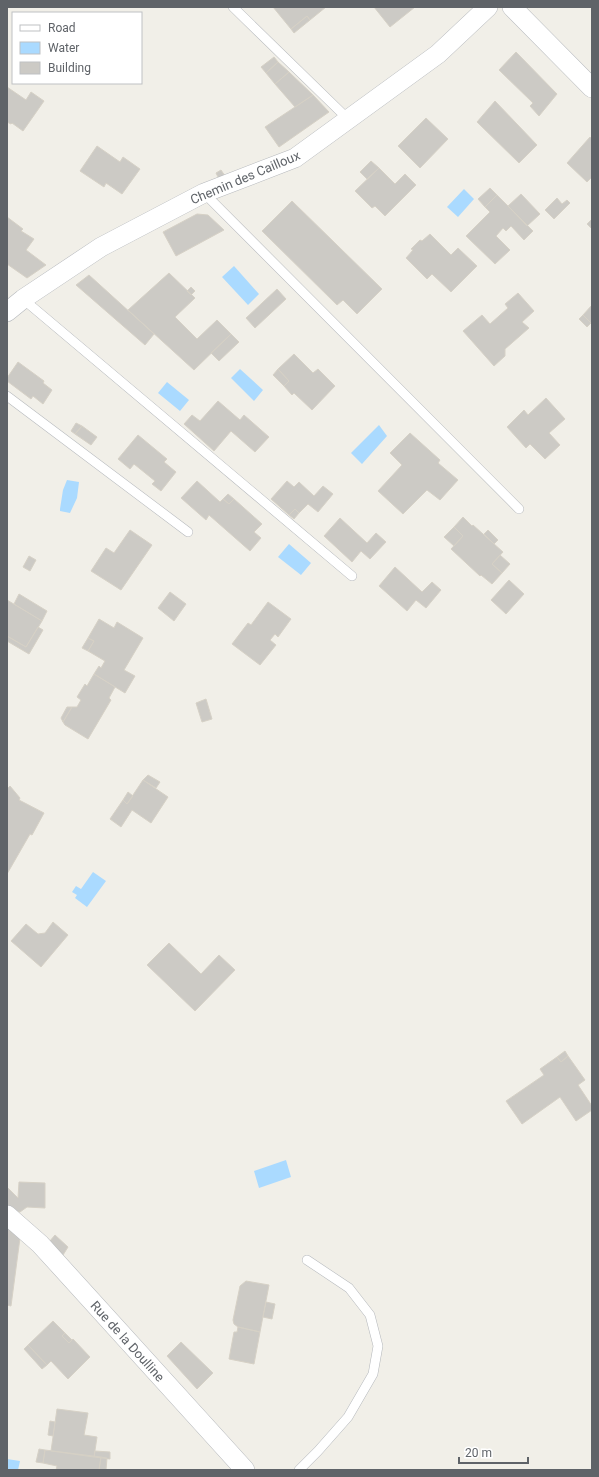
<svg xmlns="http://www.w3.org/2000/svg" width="599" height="1477" viewBox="0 0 599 1477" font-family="Roboto,sans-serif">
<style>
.water{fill:#aadaff}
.building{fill:#cccac5;stroke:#d6d1c6}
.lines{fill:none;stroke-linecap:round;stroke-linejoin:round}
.lane-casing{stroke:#b5b8bc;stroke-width:10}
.street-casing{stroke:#b5b8bc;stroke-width:20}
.lane{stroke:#fff;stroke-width:9}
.street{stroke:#fff;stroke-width:19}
.labels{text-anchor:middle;stroke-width:3;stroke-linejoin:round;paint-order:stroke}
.street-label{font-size:13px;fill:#5f6368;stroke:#fff}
</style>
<rect width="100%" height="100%" fill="#f1efe8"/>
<path class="water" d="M464,189L474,199L458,217L447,207Z
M234,266L259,294L248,305L222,277Z
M240,369L263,390L254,401L231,378Z
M167,382L189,400L180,411L158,393Z
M379,425L387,436L362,464L351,453Z
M67,480L79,482L77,498L70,513L60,511V509L63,490Z
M289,544L311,563L301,575L278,557Z
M93,872L106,881L87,907L75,898L77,895L72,892L76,886L81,889Z
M286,1160L291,1177L259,1188L254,1171Z
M7,1459L20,1461L18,1470H7Z"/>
<path class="building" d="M273,7H326L310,20L307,16L291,29Z
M374,7H415L390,27Z
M307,16L310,20L294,33L291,29Z
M516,52L557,94L539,116L530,106L533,103L499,70Z
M274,57L278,62L266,73L261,67Z
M278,62L289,72L275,84L266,73Z
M289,72L313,95L295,107L275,84Z
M7,87L26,100L31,92L44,101L23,131L12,123L11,124L7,122Z
M313,95L329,112L279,147L265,127Z
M495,101L537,145L519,163L477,122Z
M426,118L448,139L420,168L398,146Z
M590,137L592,139V177L587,182L567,163Z
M97,146L120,162L123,157L140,169L122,194L106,183L104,187L80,171Z
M371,161L379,168L367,179L360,172Z
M379,168L395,184L405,174L416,185L385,216L375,206L372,208L355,191Z
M221,170L225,176L219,179L216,173Z
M490,188L497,195L485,207L478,199Z
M521,194L540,214L527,226L508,206Z
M497,195L533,231L524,240L511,226L506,231L503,228L496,236L510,250L495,264L466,236L490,212L485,207Z
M557,198L562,204L567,200L570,203L554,219L545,210Z
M292,201L382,289L357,314L343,300L337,305L262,231Z
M197,214L208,215L224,230L176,256L163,232Z
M7,217L23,229L21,231L34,239L26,250L46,265L27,278L7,264Z
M592,219V229L587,224Z
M430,234L451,255L458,248L477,266L451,292L432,274L427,279L406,258L413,250L411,249L420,240L422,241Z
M169,273L195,298L175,317L197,339L217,320L231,334L194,370L128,310Z
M89,275L154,334L145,345L76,285Z
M191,287L195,291L191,295L187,291Z
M277,289L286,299L255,328L246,318Z
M518,293L534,311L522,322L529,328L505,349V356L494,366L463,331L482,315L490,324L508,308L505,304Z
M592,305V324L583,315Z
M583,315L591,323L587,327L579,319Z
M231,334L239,342L219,361L211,353Z
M294,354L313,373L318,369L335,386L312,410L294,393L292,395L284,386L289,381L278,369Z
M18,362L44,381L43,383L52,390L43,404L33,396L31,399L7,381V378Z
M278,369L289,381L284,386L273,375Z
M546,398L565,419L549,433L560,445L545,459L530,444L526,448L507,427L524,410L528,415Z
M218,401L240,420L244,415L269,437L255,452L231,431L214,451L184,424L192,415L200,421Z
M76,423L82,426L75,434L71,431Z
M82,426L97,437L91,445L75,434Z
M410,433L440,460L438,463L458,480L440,500L427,490L403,514L378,491L402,465L390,453Z
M138,435L167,459L164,462L176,472L161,491L152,484L155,481L134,464L130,469L118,459Z
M197,481L220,502L223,499L229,504L234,499L262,524L254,532L261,538L250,551L209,515L206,520L181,498Z
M287,481L294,487L299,482L314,496L323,486L333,494L318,512L308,504L299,513L295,509L289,515L271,499Z
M228,494L234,499L229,504L223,499Z
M295,509L299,513L294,519L289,515Z
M463,517L472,526L473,525L503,552L492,564L502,573L492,584L481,575L480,576L451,549L463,536L454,527Z
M340,518L367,543L376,533L386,542L370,559L361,551L352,562L324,536Z
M454,527L463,536L454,546L444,537Z
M130,530L152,545L121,590L91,571L106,548L114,553Z
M488,530L498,540L494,544L484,534Z
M500,555L510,564L502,573L492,564Z
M29,556L36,560L30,571L23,567Z
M395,567L422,592L432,582L441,590L426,608L416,600L407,611L379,586Z
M509,580L524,594L506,614L491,600Z
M170,592L186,604L174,621L158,608Z
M19,594L47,611L42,621L14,604Z
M7,600L42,621L26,647L7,636Z
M268,602L291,619L278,637L275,634L270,640L276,645L260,665L232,644L248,623L251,625Z
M99,619L114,628L117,622L143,638L124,670L135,676L125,693L94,674L99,666L101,668L105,661L88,651L94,641L88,638Z
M38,627L43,630L29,654L7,641V636L26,647Z
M88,638L94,641L88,651L82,648Z
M94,674L115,687L109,698L111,700L88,739L65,725L63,722L72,707H77L81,700L77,697L85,684L87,686Z
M206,699L212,719L202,722L196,703Z
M67,707H72L63,722L61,718Z
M148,775L160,782L156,788L143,780Z
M143,780L168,797L151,823L132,810L121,827L110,819L123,800L127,804Z
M10,786L20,798L19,800L44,813L32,835L30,834L7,874V789Z
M128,792L133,796L127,804L123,800Z
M53,922L68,935L41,967L11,941L26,924L38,934L45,933Z
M169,943L201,974L219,955L235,970L195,1011L147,965Z
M565,1051L568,1056L561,1062L557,1057Z
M568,1056L585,1080L578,1085L592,1106V1110L576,1121L560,1097L522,1124L506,1101L544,1075L540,1069L557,1057L561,1062Z
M19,1182L45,1183V1208L27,1207L20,1212L15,1211L7,1204V1187L18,1198Z
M7,1226L20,1238L11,1306L7,1305Z
M55,1235L68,1247L63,1255L49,1242Z
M246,1281L269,1285L260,1332L238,1327L234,1324L233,1320L240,1286Z
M266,1302L275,1304L272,1319L263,1317Z
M53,1321L65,1333L62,1336L69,1343L73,1339L90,1357L68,1379L51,1361L47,1365L28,1345Z
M238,1327L260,1332L254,1364L229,1359L234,1332H237Z
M65,1333L72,1340L69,1343L62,1336Z
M181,1342L213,1373L197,1389L167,1356Z
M28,1345L47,1365L42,1369L24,1349Z
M57,1409L88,1413L84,1435L97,1437L94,1457L51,1451Z
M50,1421L55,1422L53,1436L48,1435Z
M39,1449L45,1450L43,1463L36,1462Z
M45,1450L101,1457L99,1470H56L57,1466L43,1463Z
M95,1451L110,1452V1459L94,1457Z
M101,1457L107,1458L106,1470H99Z"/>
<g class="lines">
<defs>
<path id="lane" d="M233,7L349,120
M204,193L519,509
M23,299L352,576
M7,396L188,532
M299,1470L318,1451L348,1417L373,1374L378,1346L370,1315L349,1288L307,1260"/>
<path id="street" d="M512,7L592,88
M7,312L23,299L101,247L204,193L295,158L438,54L488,7
M7,1215L40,1244L245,1470"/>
</defs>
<use href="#lane" class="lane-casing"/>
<use href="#street" class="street-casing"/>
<use href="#lane" class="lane"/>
<use href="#street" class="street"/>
</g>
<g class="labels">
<g class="street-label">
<text transform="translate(245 177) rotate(-23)" y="5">Chemin des Cailloux</text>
<text transform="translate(128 1341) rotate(48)" y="5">Rue de la Doulline</text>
</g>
</g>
<rect width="599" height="1477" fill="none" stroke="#5f6368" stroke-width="16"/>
<rect x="12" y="12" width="130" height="72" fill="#ffffff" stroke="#bfc1c3"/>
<rect x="20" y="25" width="20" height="6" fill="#ffffff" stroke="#bfc1c3"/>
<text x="48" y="32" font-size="12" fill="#5f6368">Road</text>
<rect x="20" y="42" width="20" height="12" fill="#aadaff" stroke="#bfc1c3"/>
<text x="48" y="52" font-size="12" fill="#5f6368">Water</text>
<rect x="20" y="62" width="20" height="12" fill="#cccac5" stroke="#bfc1c3"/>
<text x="48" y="72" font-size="12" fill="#5f6368">Building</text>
<path d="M459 1457v6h69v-6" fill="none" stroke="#5f6368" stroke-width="2"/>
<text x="465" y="1457" font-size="12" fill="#5f6368" stroke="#ffffff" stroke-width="3" paint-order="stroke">20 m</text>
</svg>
